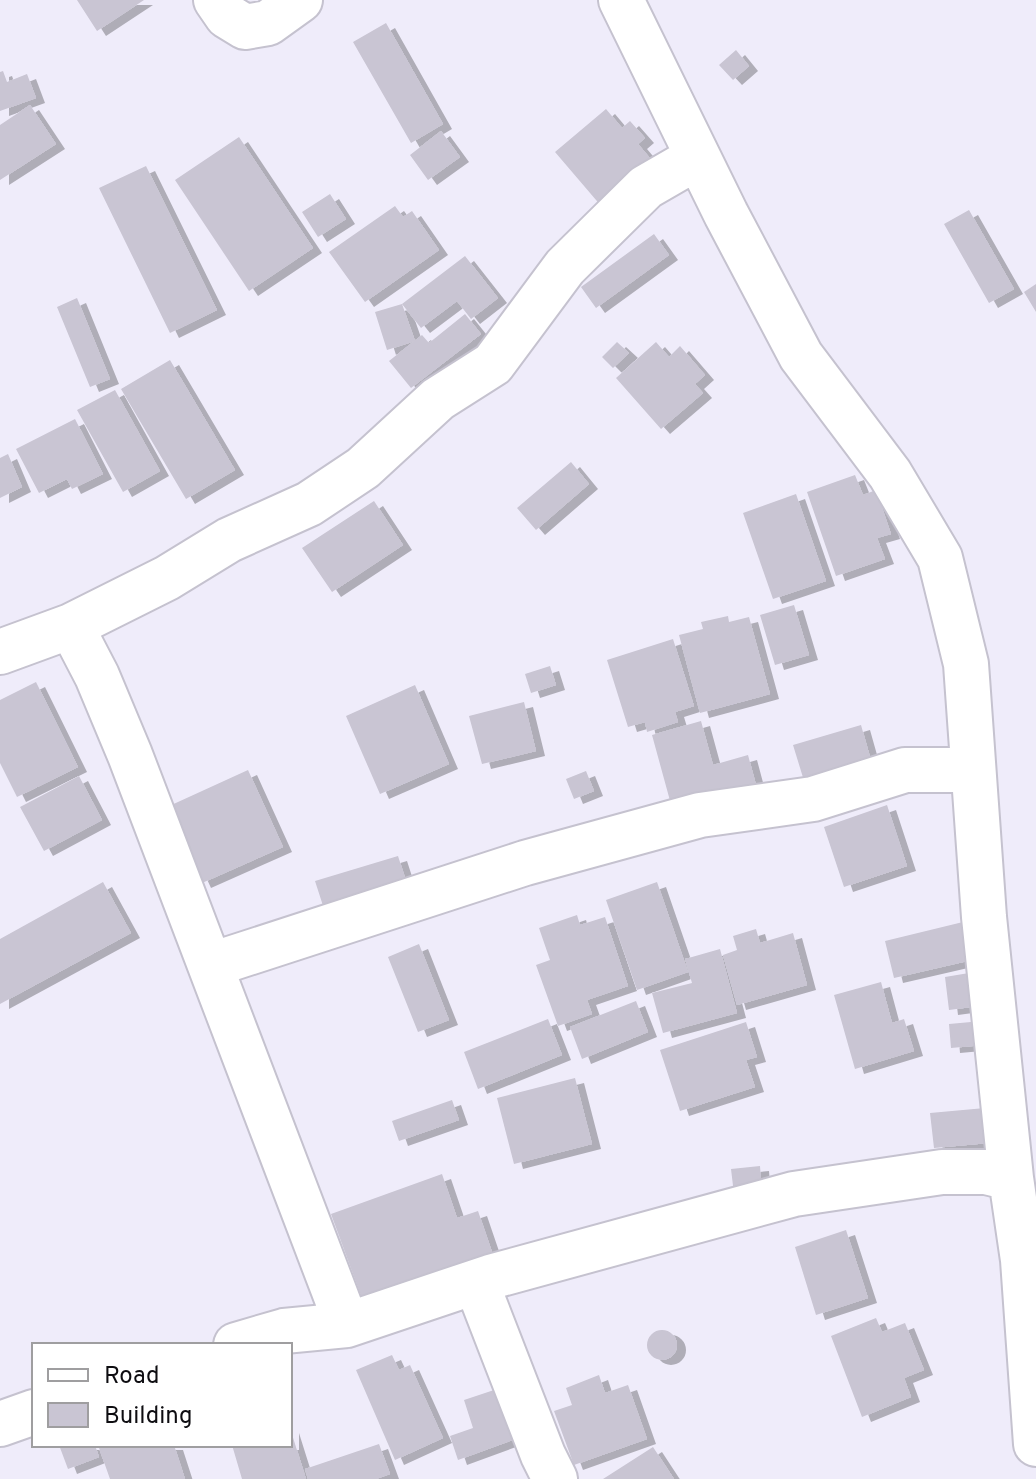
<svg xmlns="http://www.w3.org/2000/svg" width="1036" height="1479" viewBox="0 0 1036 1479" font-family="Overpass,sans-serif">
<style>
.building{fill:#c9c5d3;filter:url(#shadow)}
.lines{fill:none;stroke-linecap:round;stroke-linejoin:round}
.street-casing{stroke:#c5c2cf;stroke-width:48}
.street{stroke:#fff;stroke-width:44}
</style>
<defs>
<filter id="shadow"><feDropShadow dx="9" dy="5" stdDeviation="0" flood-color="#0004"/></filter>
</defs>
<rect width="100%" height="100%" fill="#efecfa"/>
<path class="building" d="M77,0H144L97,31Z
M386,23L443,124L411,143L353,42Z
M736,50L749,66L733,80L719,65Z
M3,71L7,82L27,74L36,98L0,111V72Z
M30,105L56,144L0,180V125Z
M606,109L622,128L630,121L645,138L638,144L654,163L602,207L555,152Z
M441,131L460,157L428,180L410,155Z
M239,137L313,248L249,291L175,180Z
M146,166L217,310L170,333L99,188Z
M330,194L346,219L318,237L302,212Z
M395,206L403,217L412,211L439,250L365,302L329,252Z
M969,210L1014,289L989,303L944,224Z
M654,234L669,255L596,308L581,287Z
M465,256L498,298L471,319L457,301L421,328L402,304L415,341L387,350L375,312L402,304Z
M1036,284V312L1024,292Z
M77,298L110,379L90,387L57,307Z
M465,314L481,334L411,388L389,361L422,335L429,343Z
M617,342L629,353L613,368L602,357Z
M656,342L669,357L680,346L705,375L695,384L703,393L661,429L616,378Z
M170,360L235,470L186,499L121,389Z
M115,390L160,471L123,492L77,410Z
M75,419L103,474L72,489L67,479L39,493L16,449Z
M8,454L22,487L0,498V458Z
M571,462L589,484L536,530L517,508Z
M855,475L863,495L876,490L891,534L877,538L885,559L836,576L807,492Z
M796,494L826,581L773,599L743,513Z
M374,501L403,545L332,592L302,548Z
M794,605L809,655L775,665L760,615Z
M728,616L729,622L749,617L770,694L700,713L679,635L703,629L701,622Z
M673,639L694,706L675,712L678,722L647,732L645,722L628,727L607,660Z
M550,666L556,685L531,693L525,674Z
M36,682L78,767L17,797L0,763V700Z
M415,685L449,764L380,794L346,716Z
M524,702L536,751L482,764L469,716Z
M701,721L713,765L748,755L756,785L672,808L652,735Z
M861,725L872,764L805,784L793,745Z
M248,770L283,847L202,883L167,807Z
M586,771L594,791L574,799L566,779Z
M79,776L102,820L44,851L20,807Z
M887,805L907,866L844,887L824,827Z
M398,856L409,890L326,915L315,881Z
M103,882L131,933L0,1004V939Z
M657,882L688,972L637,990L606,900Z
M577,915L580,925L605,917L628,986L587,1000L592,1014L558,1026L536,965L550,960L539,928Z
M963,922L972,960L894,978L885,941Z
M756,929L760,943L793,933L807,985L737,1005L723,955L737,950L733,936Z
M419,944L449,1020L418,1032L388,957Z
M720,949L737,1013L663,1033L652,993L692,983L685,959Z
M981,971L986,1005L949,1010L945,977Z
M881,982L892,1023L904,1019L914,1051L855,1069L834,995Z
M636,1001L648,1032L582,1059L570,1027Z
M548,1019L562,1055L478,1089L464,1052Z
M982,1021L984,1045L951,1048L949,1024Z
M746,1022L757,1057L746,1060L755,1087L680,1111L660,1050Z
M575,1078L592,1144L514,1164L497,1098Z
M452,1100L459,1120L399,1141L392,1121Z
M985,1108L989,1143L934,1148L930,1113Z
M760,1166L762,1192L734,1194L731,1169Z
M442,1174L457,1218L478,1211L493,1255L363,1301L331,1214Z
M846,1230L868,1298L816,1315L795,1247Z
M876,1318L882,1332L905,1323L924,1370L904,1378L911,1397L862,1417L831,1336Z
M647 1345a15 15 0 1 1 30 0a15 15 0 1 1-30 0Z
M392,1355L399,1370L410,1365L443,1438L395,1460L356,1370Z
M599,1375L605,1393L628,1385L647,1439L574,1465L554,1411L572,1405L566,1388Z
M500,1388L518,1438L458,1460L450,1436L473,1428L464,1400Z
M290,1428L306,1479H242L232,1445H290Z
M379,1444L390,1474L376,1479H308L305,1469Z
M59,1445H95L99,1457L68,1469Z
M98,1445H174L185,1479H110Z
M653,1447L674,1479H603Z"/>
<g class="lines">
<defs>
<path id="street" d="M216,0L227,16L245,27L268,23L300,0
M621,0L726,214L801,356L890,474L940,558L966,664L984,917L1011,1178L1023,1260L1036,1444
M71,626L167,578L229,540L309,504L363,468L438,399L493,364L565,267L646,187L698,157
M0,652L71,626L97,676L130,755L347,1325
M211,965L525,863L700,815L813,799L905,770H972
M476,1282L543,1455L555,1479
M236,1345L284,1331L347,1325L490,1277L794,1194L942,1172H986L1011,1178
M0,1424L34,1412"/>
</defs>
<use href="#street" class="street-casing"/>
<use href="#street" class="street"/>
</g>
<rect x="32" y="1343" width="260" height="104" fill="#ffffff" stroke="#9f9ea0" stroke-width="2"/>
<rect x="48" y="1369" width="40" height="12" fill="#ffffff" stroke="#9f9ea0" stroke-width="2"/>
<text x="104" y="1383" font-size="24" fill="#0e0d11">Road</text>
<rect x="48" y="1403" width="40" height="24" fill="#c9c5d3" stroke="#9f9ea0" stroke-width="2"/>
<text x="104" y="1423" font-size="24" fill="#0e0d11">Building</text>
</svg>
